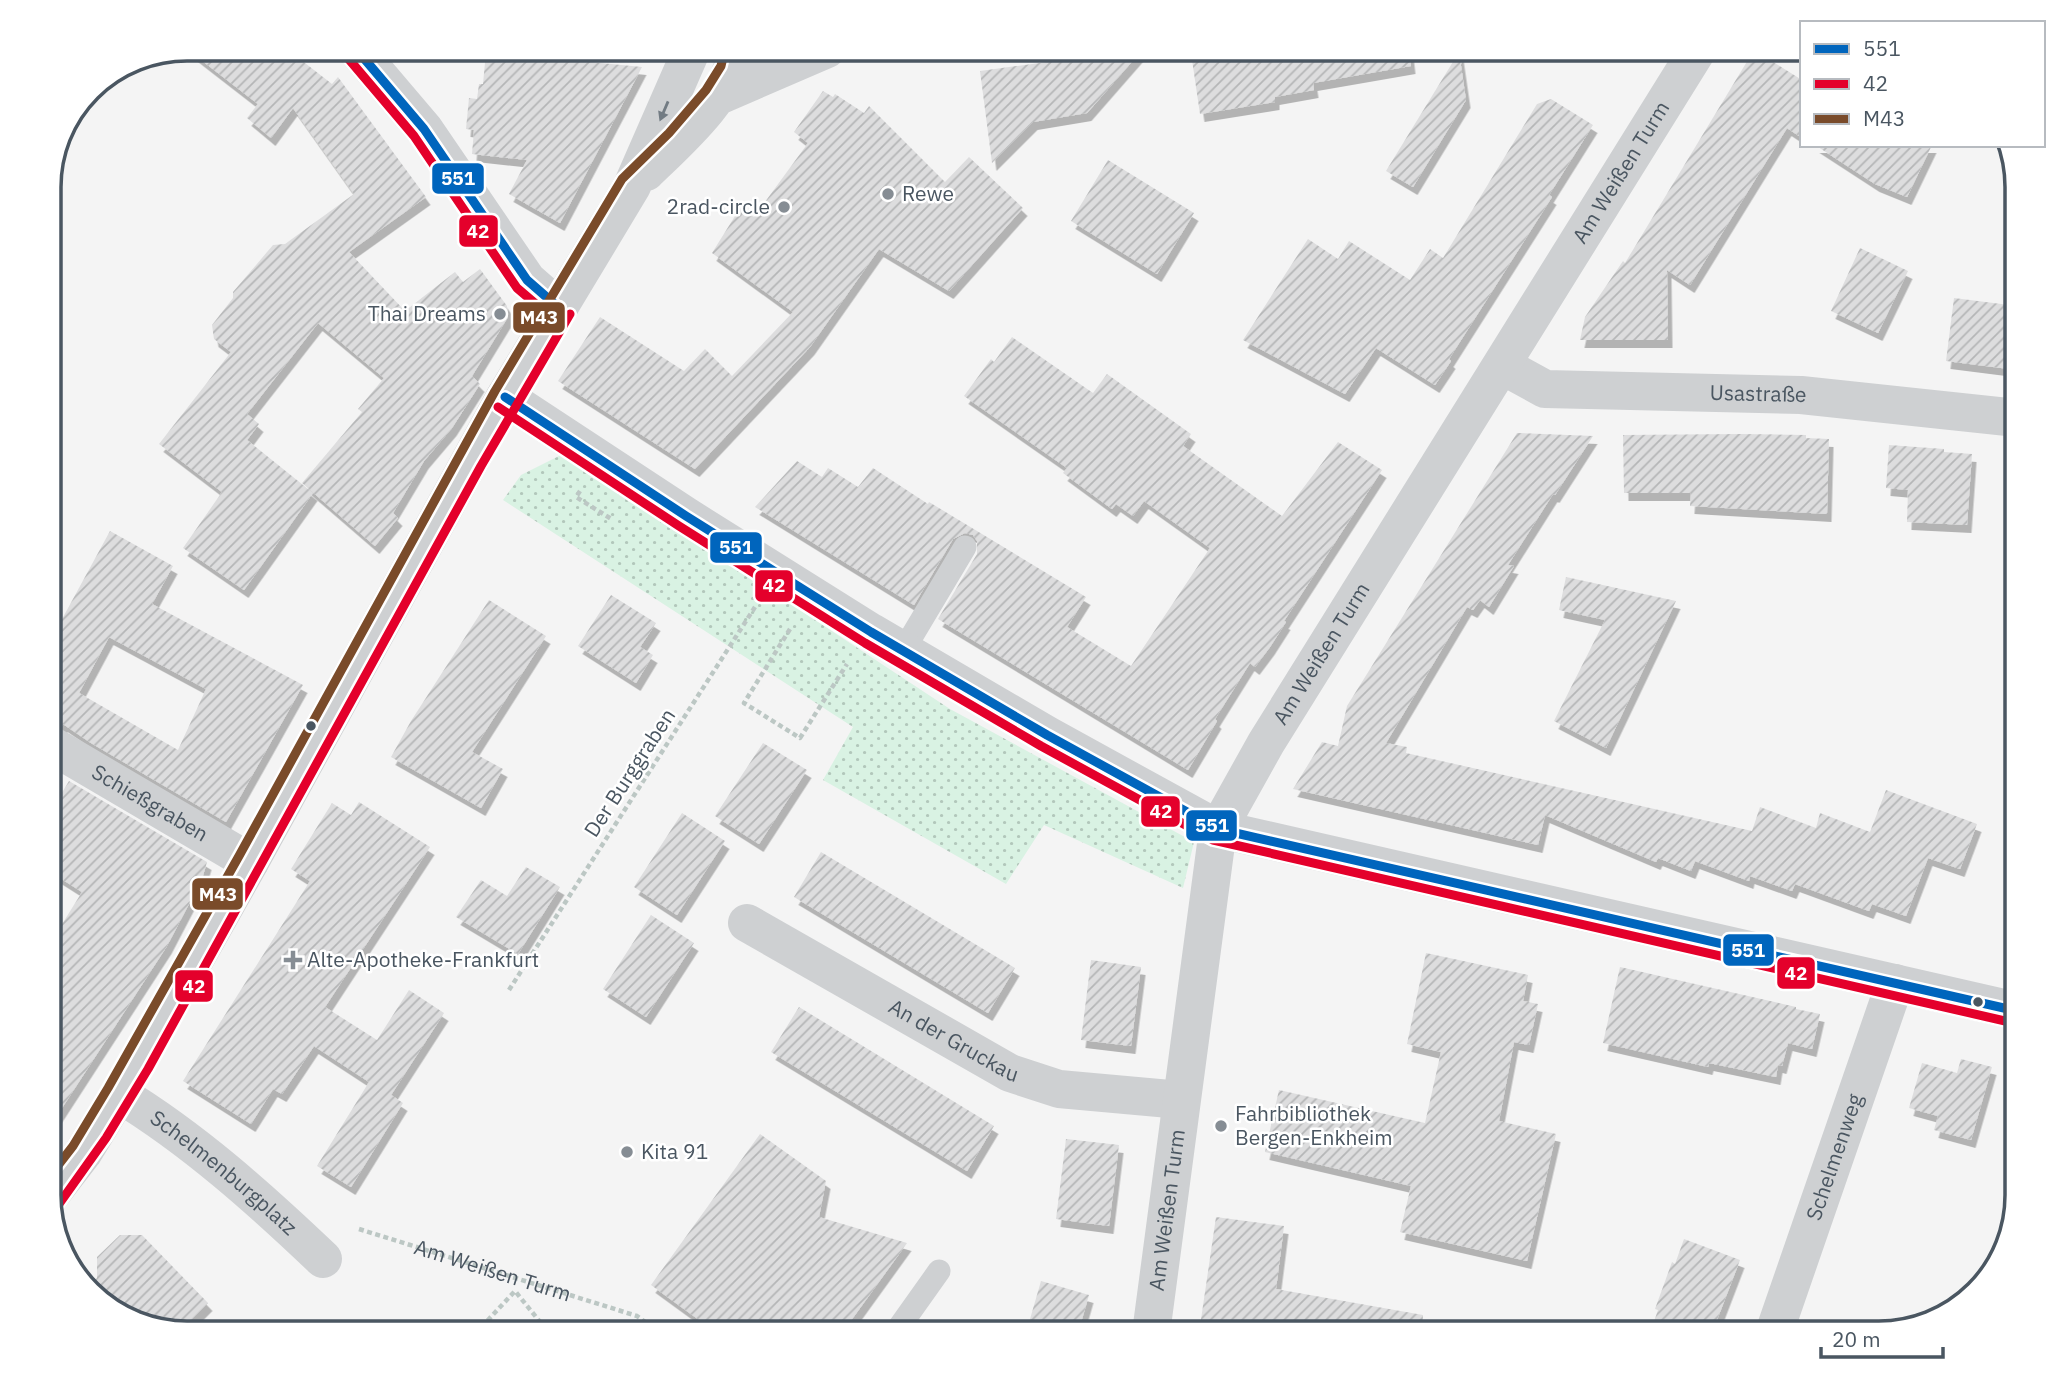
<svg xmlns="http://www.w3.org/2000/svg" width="2066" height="1382" viewBox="0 0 2066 1382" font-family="'IBM Plex Sans',sans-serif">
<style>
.grass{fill:url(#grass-dots)}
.building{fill:url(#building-hatch);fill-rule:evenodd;filter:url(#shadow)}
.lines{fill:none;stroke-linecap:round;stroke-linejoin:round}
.path{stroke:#bcc7c4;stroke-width:4.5;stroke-dasharray:5 3.5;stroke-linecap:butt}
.service{stroke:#ced0d2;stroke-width:23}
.minor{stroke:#ced0d2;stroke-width:38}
.tertiary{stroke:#ced0d2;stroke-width:38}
.bus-1-casing{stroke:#fff;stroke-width:14}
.bus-2-casing{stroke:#fff;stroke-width:14}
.bus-3-casing{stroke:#fff;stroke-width:14}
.bus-1{stroke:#0065bd;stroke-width:9}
.bus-2{stroke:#e4002b;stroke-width:9}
.bus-3{stroke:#7a4b2a;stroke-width:9}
.oneway{fill:#727b83}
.poi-dot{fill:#868d94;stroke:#fff;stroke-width:2.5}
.bus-dot{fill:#4a5661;stroke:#fff;stroke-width:2.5}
.labels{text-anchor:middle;stroke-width:5;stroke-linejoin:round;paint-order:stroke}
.street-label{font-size:21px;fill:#4a5661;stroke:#fff}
.poi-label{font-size:21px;fill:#4a5661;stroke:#fff;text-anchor:start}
.rim{fill:none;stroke:#4a5661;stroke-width:3.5}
.line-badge{stroke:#fff;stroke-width:2.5}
.badge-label{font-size:19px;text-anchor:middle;font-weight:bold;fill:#fff}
</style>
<defs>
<pattern id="grass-dots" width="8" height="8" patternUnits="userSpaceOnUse" patternTransform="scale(1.75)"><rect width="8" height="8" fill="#d9f2e3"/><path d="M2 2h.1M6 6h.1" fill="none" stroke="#b2c7bb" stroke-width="1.8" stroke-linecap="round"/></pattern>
<pattern id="building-hatch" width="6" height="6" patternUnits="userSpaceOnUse" patternTransform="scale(1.75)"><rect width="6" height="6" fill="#ddddde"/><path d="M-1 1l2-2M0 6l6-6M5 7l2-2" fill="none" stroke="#b5b6b7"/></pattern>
<filter id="shadow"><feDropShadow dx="4.5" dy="8" stdDeviation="0" flood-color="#0004"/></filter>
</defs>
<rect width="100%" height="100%" fill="#f4f4f4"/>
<path class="grass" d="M563,454L950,709L1194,842L1183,888L1044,825L1006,884L823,780L853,727L503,500L521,475Z"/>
<path class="building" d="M187,49H287L332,84L338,77L426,197L349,252L405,311L455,272L463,282L480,269L507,306L508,317L472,376L480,384L452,428L424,461L393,513L398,518L375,546L302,483L362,412L358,409L384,378L318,323L247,414L259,424L247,440L313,493L244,590L183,548L222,492L159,444L231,352L214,339L212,325L233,298V292L273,245L285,244L354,194L293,108L271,138L247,118L258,104Z
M1143,49L1087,113L1033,122L992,163L980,71Z
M1212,49H1409L1411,66L1313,83L1314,90L1275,97V102L1200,114L1191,53Z
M1754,50L1802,80V138L1787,128L1690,285L1667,270L1668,340H1580L1585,317L1623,261L1625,263Z
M486,52L642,67L560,223L509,194L527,160L472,154L474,130L466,129L469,98L477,99L479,84H483Z
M1459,52L1466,100L1413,187L1386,171Z
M823,91L833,97L835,94L864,113L869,106L945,182L969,157L1023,208L949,291L879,249L810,347L695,469L558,381L600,317L684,371L705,349L732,376L793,312L712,253L740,208L754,217L808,143L794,132Z
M1551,99L1593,125L1549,195L1552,197L1449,359L1451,361L1435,385L1376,348L1345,394L1243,340L1308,239L1338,259L1349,241L1410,280L1430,249L1443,258L1537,104Z
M1815,145H1932L1907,197L1875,184Z
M1108,160L1194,213L1157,274L1071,221Z
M1860,248L1908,271L1878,333L1831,311Z
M1954,298L2017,306V370L1946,361Z
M1012,337L1093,393L1107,374L1191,434L1183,446L1282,516L1338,442L1382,470L1284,621L1286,622L1270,647L1255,667L1250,663L1215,719L1217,721L1188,770L938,619L977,554V541L973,535L965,533L953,539L914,605L755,507L797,461L822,477L828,468L858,487L873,468L928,504L929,502L1086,597L1067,627L1131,666L1210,548L1144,501L1133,516L1116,504L1112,509L1063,473L1067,468L964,396L991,359L994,362Z
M1517,433L1593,436L1555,495L1553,494L1508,565L1514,566L1489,607L1480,600L1473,610L1467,607L1386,743L1407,747L1406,753L1752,831L1760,807L1816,828L1820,813L1870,832L1886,790L1977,824L1960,869L1928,858L1906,916L1872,904L1869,911L1795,884L1792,891L1750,876L1749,881L1695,861L1691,871L1658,858L1656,862L1545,815L1538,845L1293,789L1322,742L1338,746L1347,706Z
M1741,434L1806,435V438L1829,439L1827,514L1690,506L1691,493H1624L1623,435Z
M1889,445L1944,449V452L1972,454L1967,525L1907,522L1908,490L1886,488Z
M110,531L173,566L152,604L303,685L226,822L91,743L63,724L62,726L49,722V643ZM109,637L206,689L178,750L79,693Z
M1566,577L1676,601L1606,748L1554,721L1605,620L1559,610Z
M611,595L656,623L640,647L653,655L636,683L578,646Z
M489,600L546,636L472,752L503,769L481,808L391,757L411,721Z
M763,743L807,770L759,844L715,816Z
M69,781L207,862L202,879L167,946L49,1128V1025L57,1013L49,1003V945L82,892L49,871V814Z
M359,802L430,847L325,1007L377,1040L409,990L444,1013L391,1095L403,1103L351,1187L317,1166L369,1082L314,1046L282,1094L273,1089L251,1124L183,1081L310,881L291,869L332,803L351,815Z
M682,813L725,841L677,915L634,887Z
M821,852L1015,968L988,1013L794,897Z
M526,867L560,887L518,954L456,917L481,880L507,896Z
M651,915L694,943L646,1017L603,989Z
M1426,953L1528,975L1523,1001L1538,1004L1529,1045L1514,1042L1499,1121L1556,1134L1527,1261L1400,1232L1411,1186L1265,1152L1279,1090L1425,1123L1441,1052L1407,1044Z
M1091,960L1141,967L1131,1046L1081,1040Z
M1620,967L1796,1007V1009L1820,1014L1812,1049L1788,1043L1782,1066L1778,1065L1776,1077L1709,1063L1708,1067L1603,1043Z
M799,1007L994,1126L967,1171L771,1052Z
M1961,1059L1992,1067L1971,1140L1934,1130L1938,1116L1909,1108L1922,1063L1957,1073Z
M760,1134L826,1181L819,1217L907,1243L842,1333H717L651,1285Z
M1066,1139L1119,1145L1109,1226L1056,1219Z
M1216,1217L1284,1226L1276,1289L1423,1315L1422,1333H1308L1261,1326L1260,1333H1199Z
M120,1235H142L208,1303L180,1331L110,1309L89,1286L97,1278V1257Z
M1684,1239L1740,1260L1712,1333H1650L1658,1310L1655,1309L1672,1262L1675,1264Z
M1041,1281L1089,1295L1078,1333H1026Z"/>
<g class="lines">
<g class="path">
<path d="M580,491L576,497L613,520"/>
<path d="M790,629L744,703L800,738L847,664"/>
<path d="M509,990L755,607"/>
<path id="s1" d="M359,1229L637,1316L660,1333"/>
<path d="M476,1333L515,1291L549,1333"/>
</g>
<path class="service" d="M903,651L965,547
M895,1333L939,1271"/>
<g class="minor">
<path d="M356,49L424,129L527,280L559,308"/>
<path id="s2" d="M1503,366L1545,389L1801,395L2017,418"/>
<path d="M505,397L686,516L871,632L1047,735L1218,829L2017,1011"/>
<path id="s3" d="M49,744L250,862"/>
<path id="s4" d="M747,923L1010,1073L1059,1089L1181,1100"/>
<path id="s5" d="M119,1094C193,1139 260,1199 323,1259"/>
<path id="s6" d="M1151,1333L1218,829L1266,743L1698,49"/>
<path id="s7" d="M1774,1333L1895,983"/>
</g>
<path class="tertiary" d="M716,97L827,49
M646,172C679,140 730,96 738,49
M49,1197L83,1153L119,1094L250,862L505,397L632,186L692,49"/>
<defs>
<path id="bus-1" d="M356,49L424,129L527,280L559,308
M505,397L686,516L871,632L1047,735L1218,829L2017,1011"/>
<path id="bus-2" d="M347,57L414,136L517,288L551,317
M498,407L679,526L865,643L1041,746L1213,840L2014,1023
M59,1204L106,1138L148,1069L481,466L570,314"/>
<path id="bus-3" d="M49,1177L73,1146L108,1088L239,856L495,391L622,179L669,133L706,90L721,66L725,49"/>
</defs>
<use href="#bus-1" class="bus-1-casing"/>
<use href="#bus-2" class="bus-2-casing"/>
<use href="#bus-3" class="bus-3-casing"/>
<use href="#bus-1" class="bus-1"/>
<use href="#bus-2" class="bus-2"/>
<use href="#bus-3" class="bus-3"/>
</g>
<defs><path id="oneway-solid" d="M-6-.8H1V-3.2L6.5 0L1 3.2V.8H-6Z" transform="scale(1.75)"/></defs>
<use class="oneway" href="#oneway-solid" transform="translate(664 111) rotate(113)"/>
<g class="poi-dot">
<circle cx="888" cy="194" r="7"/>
<circle cx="784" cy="207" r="7"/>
<circle cx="500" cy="314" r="7"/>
<path d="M289.5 949.5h7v7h7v7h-7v7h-7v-7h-7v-7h7z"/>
<circle cx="1221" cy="1126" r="7"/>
<circle cx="627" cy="1152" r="7"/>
</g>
<g class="bus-dot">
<circle cx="311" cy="726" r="6"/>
<circle cx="1978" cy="1002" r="6"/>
</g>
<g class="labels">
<g class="street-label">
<text dy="7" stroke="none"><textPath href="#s6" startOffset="1279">Am Weißen Turm</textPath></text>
<text dy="7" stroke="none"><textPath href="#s2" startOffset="261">Usastraße</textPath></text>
<text dy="7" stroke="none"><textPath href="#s6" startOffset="712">Am Weißen Turm</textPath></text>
<text transform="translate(630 773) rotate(-57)" y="7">Der Burggraben</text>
<text dy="7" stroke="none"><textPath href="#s3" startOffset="117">Schießgraben</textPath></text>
<text dy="7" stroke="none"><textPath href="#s4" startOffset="238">An der Gruckau</textPath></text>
<text dy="7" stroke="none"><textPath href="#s7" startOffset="186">Schelmenweg</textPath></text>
<text dy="7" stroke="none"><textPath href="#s5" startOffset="131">Schelmenburgplatz</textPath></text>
<text dy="7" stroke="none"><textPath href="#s6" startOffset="124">Am Weißen Turm</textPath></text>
<text dy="7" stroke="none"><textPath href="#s1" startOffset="140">Am Weißen Turm</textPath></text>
</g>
<g class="poi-label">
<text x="902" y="201">Rewe</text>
<text x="770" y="214" text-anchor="end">2rad-circle</text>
<text x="486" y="321" text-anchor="end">Thai Dreams</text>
<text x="307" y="967">Alte-Apotheke-Frankfurt</text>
<text x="1235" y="1121">Fahrbibliothek<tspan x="1235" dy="24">Bergen-Enkheim</tspan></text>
<text x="641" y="1159">Kita 91</text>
</g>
</g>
<path d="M0 0H2066V1382H0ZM187 61H1879A126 126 0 0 1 2005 187V1195A126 126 0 0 1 1879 1321H187A126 126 0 0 1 61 1195V187A126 126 0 0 1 187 61Z" fill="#fff" fill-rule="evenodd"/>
<path class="rim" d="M187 61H1879A126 126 0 0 1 2005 187V1195A126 126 0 0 1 1879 1321H187A126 126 0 0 1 61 1195V187A126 126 0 0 1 187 61Z"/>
<g class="line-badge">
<rect x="431" y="162" width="54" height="33" rx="7" fill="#0065bd"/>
<rect x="458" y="214" width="41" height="34" rx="7" fill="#e4002b"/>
<rect x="512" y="301" width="54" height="33" rx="7" fill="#7a4b2a"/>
<rect x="709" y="531" width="54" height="33" rx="7" fill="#0065bd"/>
<rect x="754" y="569" width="40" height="34" rx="7" fill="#e4002b"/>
<rect x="1140" y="795" width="41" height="33" rx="7" fill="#e4002b"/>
<rect x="1185" y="809" width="53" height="33" rx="7" fill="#0065bd"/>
<rect x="191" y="877" width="53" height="34" rx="7" fill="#7a4b2a"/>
<rect x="1722" y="933" width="53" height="34" rx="7" fill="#0065bd"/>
<rect x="1776" y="956" width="40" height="34" rx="7" fill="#e4002b"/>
<rect x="174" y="969" width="40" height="34" rx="7" fill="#e4002b"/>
</g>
<g class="badge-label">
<text x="458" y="185">551</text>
<text x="478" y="238">42</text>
<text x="539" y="324">M43</text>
<text x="736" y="554">551</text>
<text x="774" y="592">42</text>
<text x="1161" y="818">42</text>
<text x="1212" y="832">551</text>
<text x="218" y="901">M43</text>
<text x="1748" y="957">551</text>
<text x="1796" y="980">42</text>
<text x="194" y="993">42</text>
</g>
<rect x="1800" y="21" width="245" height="126" fill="#ffffff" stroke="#b7bbc0" stroke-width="2"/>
<rect x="1814" y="44" width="35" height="10" fill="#0065bd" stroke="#b7bbc0" stroke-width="2"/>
<text x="1863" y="56" font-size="21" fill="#4a5661">551</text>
<rect x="1814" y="79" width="35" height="10" fill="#e4002b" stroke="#b7bbc0" stroke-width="2"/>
<text x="1863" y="91" font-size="21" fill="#4a5661">42</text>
<rect x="1814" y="114" width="35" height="10" fill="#7a4b2a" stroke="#b7bbc0" stroke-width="2"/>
<text x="1863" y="126" font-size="21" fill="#4a5661">M43</text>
<path d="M1821 1347v10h122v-10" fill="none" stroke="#4a5661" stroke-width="3.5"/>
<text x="1832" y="1347" font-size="21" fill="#4a5661" stroke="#ffffff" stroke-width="5" paint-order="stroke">20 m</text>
</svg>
